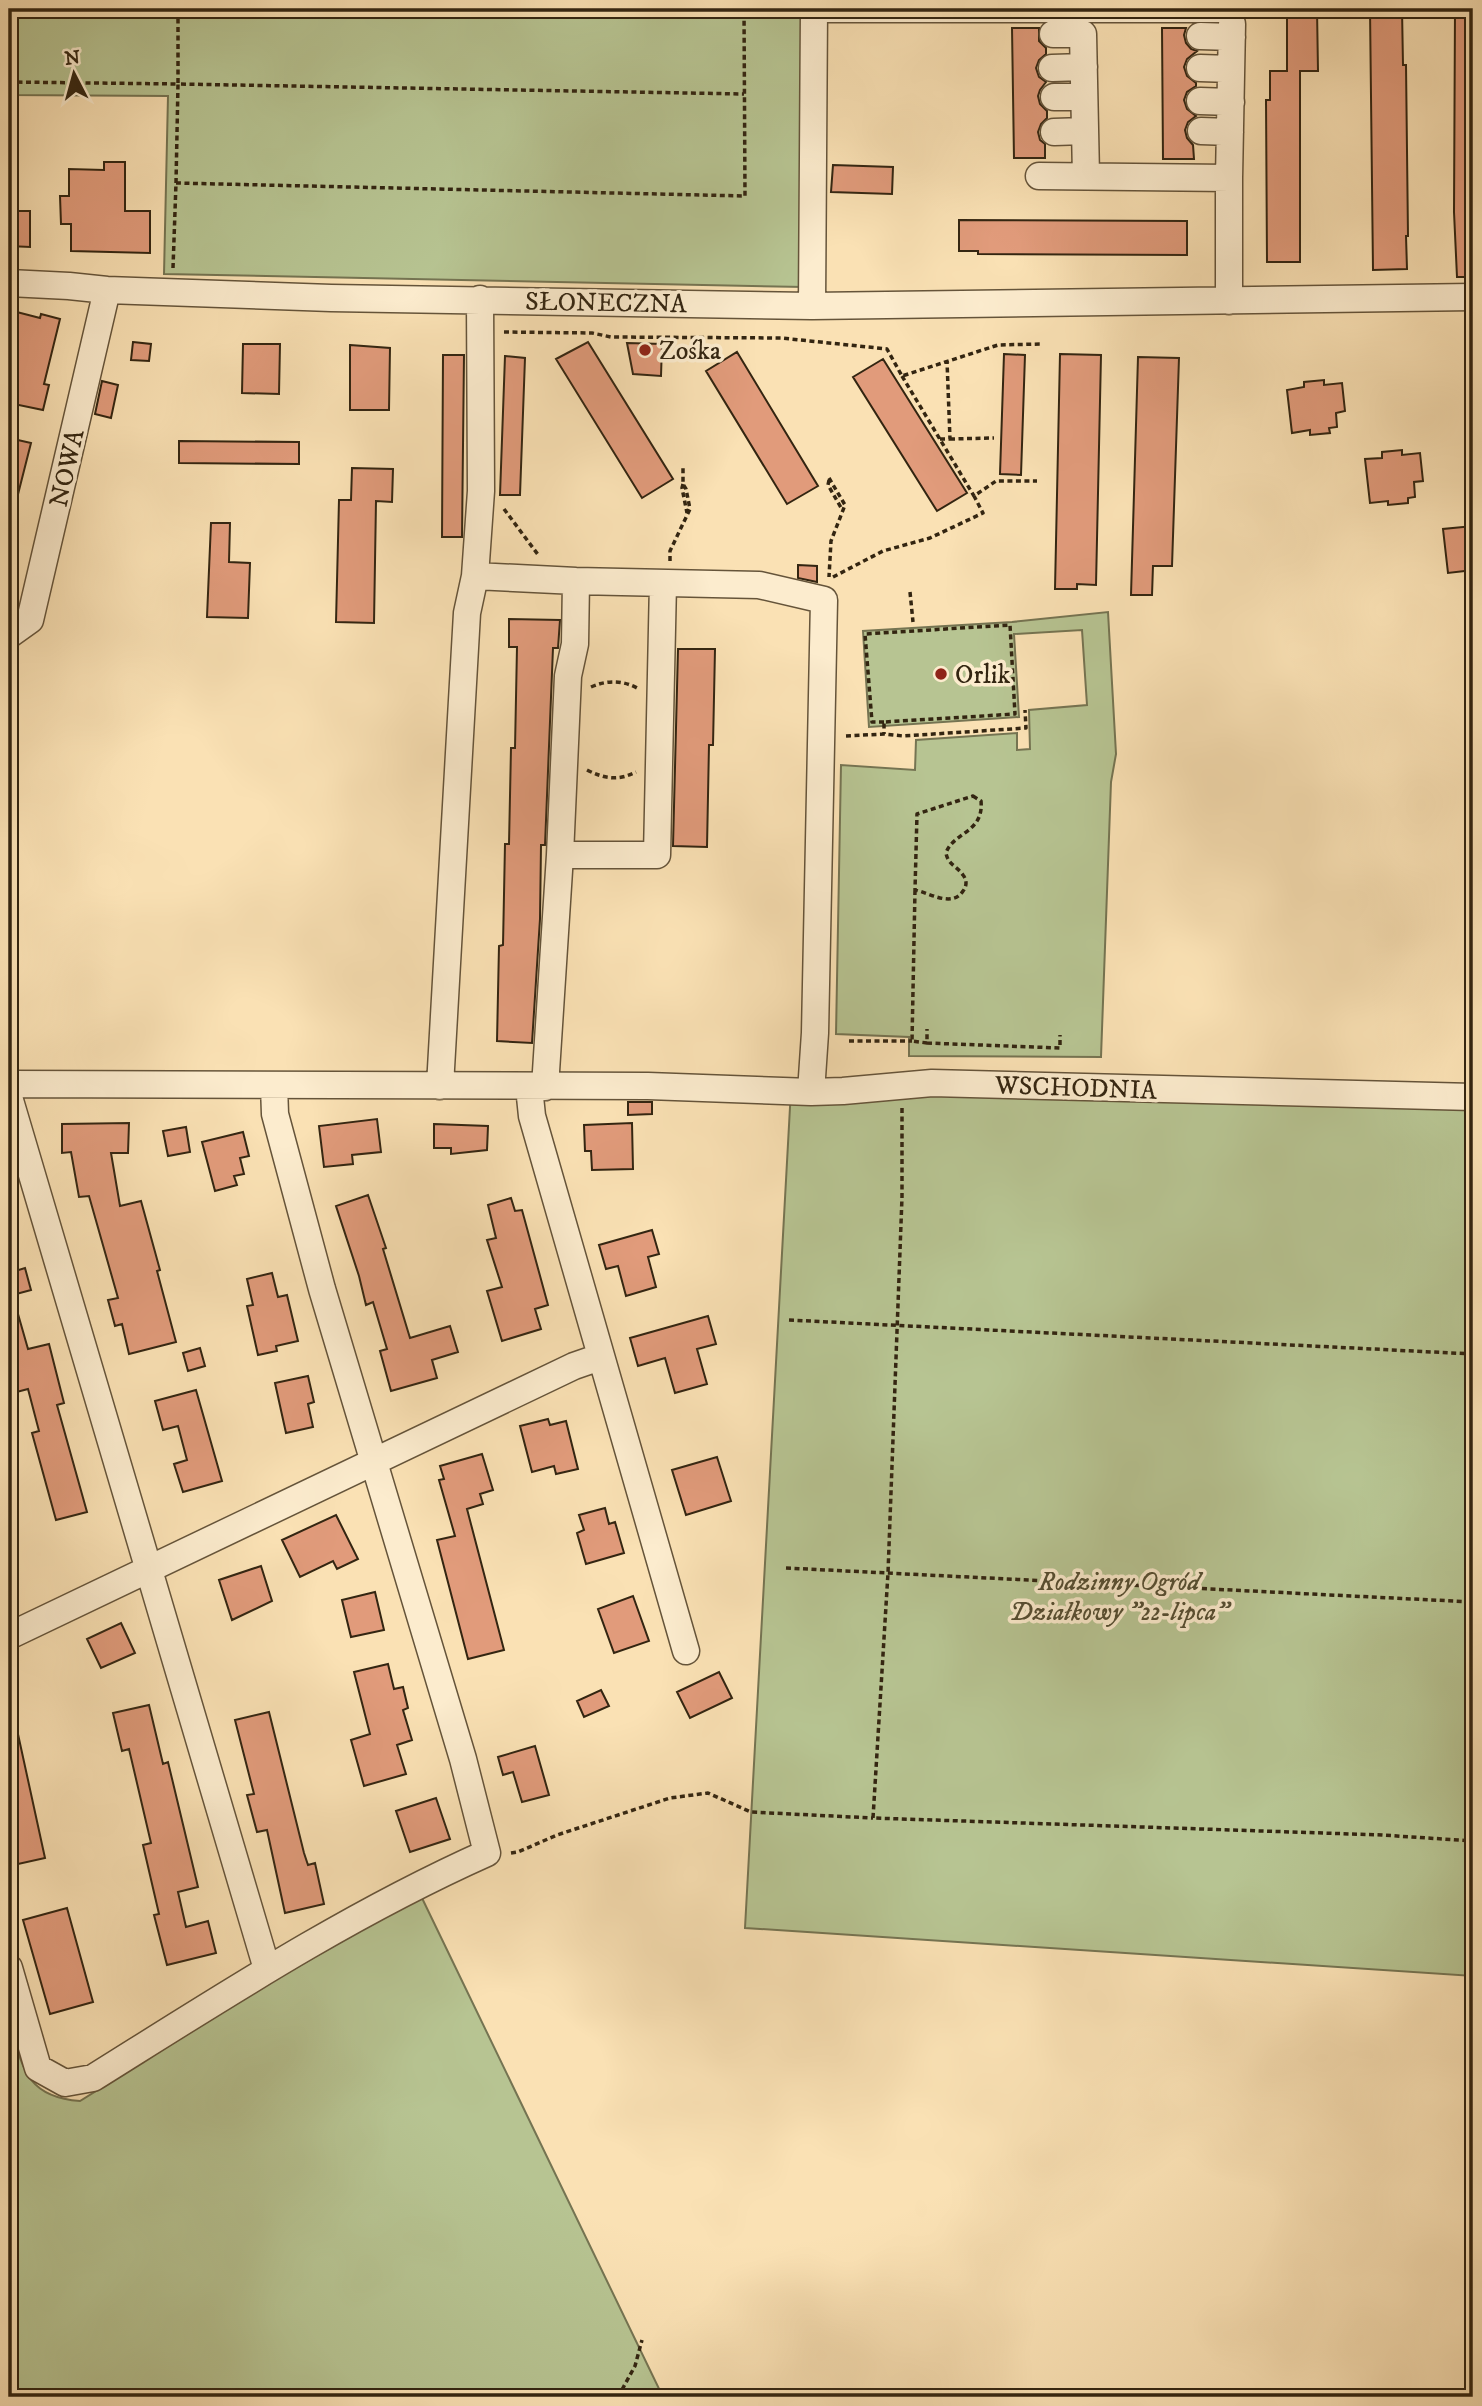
<svg xmlns="http://www.w3.org/2000/svg" width="1482" height="2406" viewBox="0 0 1482 2406" font-family="'IM FELL DW Pica',serif">
<style>
.green{fill:#b7c492;stroke:#757452;stroke-width:2}
.building{fill:#e19b7b;stroke:#332511;stroke-width:2}
.lines{fill:none;stroke-linecap:round;stroke-linejoin:round}
.minor-casing{stroke:#65543a;stroke-width:29}
.path{stroke:#332511;stroke-width:3.5;stroke-dasharray:5 3.5;stroke-linecap:butt}
.minor{stroke:#fcecce;stroke-width:26}
.poi-dot{fill:#8f2418;stroke:#fcecce;stroke-width:2.5}
.labels{text-anchor:middle;stroke-width:7;stroke-linejoin:round;paint-order:stroke}
.street-label{font-size:26px;fill:#332511;stroke:#fcecce}
.poi-label{font-size:26px;fill:#332511;stroke:#fcecce;text-anchor:start}
.park-label{font-size:26px;font-style:italic;fill:#544d31;stroke:#fcecce}
</style>
<rect width="100%" height="100%" fill="#fae1b4"/>
<filter id="stains"><feTurbulence type="fractalNoise" baseFrequency=".00286" numOctaves="4"/><feColorMatrix values="0 0 0 0 .2 0 0 0 0 .09 0 0 0 0 .02 0 0 0 .5 -.17"/></filter>
<radialGradient id="worn" r=".72"><stop offset=".6" stop-color="#630" stop-opacity="0"/><stop offset="1" stop-color="#630" stop-opacity=".3"/></radialGradient>
<path class="green" d="M9,9H803L804,287L164,274L168,96L9,95Z
M1108,612L1116,754L1111,782L1101,1057L909,1056V1037L836,1034L841,765L915,770L916,740L1017,733V750L1030,749L1029,710L1087,705L1082,630L1014,634L1019,717L869,727L863,631L1012,622Z
M791,1089L1473,1108V1976L745,1928Z
M421,1896L663,2397H9V2019C22,2065 24,2097 80,2101L266,1985Z"/>
<path class="building" d="M1287,9H1317L1318,71H1300V262H1267L1266,100H1270V71H1287Z
M1370,9H1402L1403,65H1406L1408,236H1406L1407,269L1373,270Z
M1455,9H1473V277H1457L1454,212Z
M1012,28H1039V41L1046,48V54L1039,60L1036,68L1039,77L1046,82L1040,90L1038,96L1040,104L1047,111V118L1041,124L1038,132L1040,140L1045,144V158H1014Z
M1162,28H1186L1184,35L1186,43L1191,49L1197,51L1187,59L1184,67L1187,76L1196,83V86L1187,92L1184,100L1187,109L1196,116L1188,122L1185,130L1187,138L1193,145L1194,159H1163Z
M104,162H125V211H150V253L71,251V224H61L60,196H69V169L104,170Z
M833,165L893,167L892,194L831,192Z
M9,211H30V247L9,246Z
M959,220L1187,221V255L978,254V251H959Z
M9,310L40,318L41,314L60,319L44,384L49,385L43,410L9,403Z
M133,342L151,344L149,361L131,360Z
M588,342L673,479L642,498L556,359Z
M627,343L662,344L661,376L633,374Z
M243,344H280L279,394L242,393Z
M350,345L390,348L389,410H350Z
M737,352L818,486L787,504L706,371Z
M1004,354L1025,355L1021,475L1000,474Z
M1060,354L1101,355L1096,585L1077,584V589H1055Z
M443,355H464L462,537H442Z
M505,356L525,358L520,495H500Z
M1138,357L1179,358L1172,566H1153L1152,595H1131Z
M883,359L967,493L937,511L853,377Z
M1324,380V385L1342,383L1345,411L1336,413L1337,427L1329,428L1330,433L1310,435V430L1292,433L1287,390L1304,387V382Z
M102,381L118,385L111,418L95,414Z
M9,438L31,443L15,506L9,505Z
M179,441L299,442V464L179,463Z
M1402,450V455L1420,453L1423,481L1414,482L1415,497L1408,498V503L1388,505V501L1370,503L1365,459L1382,458V452Z
M352,468L393,469L392,502L376,501L374,623L336,622L339,500H351Z
M211,523H230L229,562L250,563L248,618L207,617Z
M1473,526V570L1448,573L1443,529Z
M798,565L817,566V582L798,578Z
M509,619L560,620L558,648H553L545,845H541L540,919L532,1043L497,1041L499,946L503,945L505,844H509L511,748H515L517,647H509Z
M678,649H715L713,745H709L707,847L673,846Z
M628,1102H652V1114L628,1115Z
M377,1119L381,1152L352,1155L353,1164L324,1167L319,1126Z
M129,1123L128,1153H111L120,1206L141,1201L160,1270L157,1271L176,1342L129,1354L122,1324L115,1326L108,1300L118,1298L89,1196L79,1197L71,1152L62,1153V1124Z
M632,1123L633,1169L592,1170L591,1151H585L584,1125Z
M434,1124L488,1126L487,1150L451,1154V1148H434Z
M186,1127L190,1152L168,1156L163,1131Z
M243,1132L249,1156L240,1158L244,1174L234,1176L237,1185L215,1191L202,1142Z
M368,1195L386,1248L383,1249L410,1338L450,1326L458,1352L432,1360L437,1378L391,1391L380,1351L387,1349L373,1302L366,1305L359,1276L336,1206Z
M511,1198L515,1211L522,1210L548,1305L535,1309L541,1329L502,1341L487,1291L502,1287L487,1240L496,1238L488,1205Z
M652,1230L659,1254L648,1257L656,1287L626,1296L618,1266L606,1269L599,1245Z
M25,1268L31,1290L9,1296V1273Z
M272,1273L278,1297L287,1295L298,1341L276,1346L277,1351L258,1355L247,1306L253,1305L247,1279Z
M14,1300L28,1349L49,1344L64,1403L57,1405L87,1512L56,1520L32,1433L39,1431L28,1389L9,1394V1301Z
M708,1316L716,1344L697,1349L707,1384L675,1393L665,1358L638,1366L630,1338Z
M200,1348L205,1366L188,1371L183,1353Z
M308,1376L314,1402L308,1404L313,1427L286,1433L275,1383Z
M196,1390L222,1481L183,1492L174,1464L187,1460L178,1426L163,1430L155,1401Z
M548,1419L550,1425L566,1421L578,1469L556,1474L554,1466L532,1472L520,1426Z
M482,1454L493,1490L480,1494L483,1504L467,1509L504,1650L468,1659L437,1540L455,1536L439,1480L444,1479L440,1466Z
M717,1457L731,1501L686,1515L672,1470Z
M605,1508L609,1524L615,1522L624,1553L586,1564L577,1533L584,1530L579,1515Z
M336,1515L358,1559L337,1569L333,1561L300,1577L282,1540Z
M261,1566L272,1601L232,1620L219,1580Z
M375,1592L384,1630L351,1637L342,1600Z
M633,1596L649,1641L614,1653L598,1609Z
M121,1623L135,1653L101,1668L87,1639Z
M388,1664L394,1689L403,1687L408,1708L403,1710L412,1740L397,1745L406,1774L364,1786L351,1740L370,1734L354,1672Z
M719,1672L732,1698L690,1718L677,1692Z
M601,1690L609,1706L584,1717L577,1701Z
M149,1705L163,1764L168,1762L198,1887L178,1892L186,1927L208,1921L216,1953L167,1965L154,1915L159,1914L143,1845L151,1843L129,1749L122,1751L113,1713Z
M269,1712L304,1853L308,1865L315,1863L324,1904L285,1913L267,1830L257,1832L247,1795L254,1794L235,1720Z
M16,1725L45,1858L9,1866V1726Z
M535,1746L549,1795L522,1802L513,1772L503,1775L498,1757Z
M436,1798L450,1839L410,1852L396,1811Z
M67,1908L93,2002L50,2014L23,1920Z"/>
<g class="lines">
<defs>
<path id="minor" d="M814,9H1234
M1053,34H1083L1086,176
M1200,36L1232,37
M1052,68L1084,67
M1200,68L1231,69
M1054,97H1084
M1200,101L1231,102
M1201,131L1230,132
M1054,132L1085,131
M1039,176L1229,178V301
M1229,178L1232,24
M9,283L69,286L107,290L331,298L812,306L1473,297
M480,299L481,491L475,576L576,581L759,585L824,600L815,1033L811,1092
M812,306L814,9
M9,635L30,620L107,290
M560,855L568,676L575,644L576,581
M9,1084L648,1086L811,1092L843,1091L932,1083L1473,1097
M440,1086L467,613L475,576
M529,1087L532,1116L686,1651
M545,1087L560,855H657L663,583
M9,1097L267,1969
M9,1636L574,1366L600,1357
M9,1968L38,2068L65,2083L93,2078C221,1998 348,1915 487,1853L463,1759L322,1289L275,1114L274,1086"/>
</defs>
<use href="#minor" class="minor-casing"/>
<path class="path" d="M9,82L178,84V9
M176,183L178,84L744,94
M173,268L176,183L745,196L744,9
M504,332L592,333L611,337L781,338L887,349L902,376L998,345L1041,344
M902,376L974,496
M940,439H950L947,361
M950,439L994,438
M829,478L845,505L831,541L829,577
M829,480L828,485L843,511
M683,484L682,488L687,513
M504,509L539,556
M670,561V551L690,509L686,489L683,484V467
M833,577L883,551L930,538L983,513L974,496L996,481H1037
M910,592L913,622
M591,687C607,680 622,680 637,688
M884,722H872L865,634L1010,625L1015,714L884,722V734
M846,736L884,734L903,736L1026,728L1025,710
M587,770C605,779 618,781 636,772
M973,796L981,801C984,833 953,832 946,853C948,865 957,866 963,875C967,880 967,886 963,891C952,908 930,893 915,890L917,814Z
M915,890L912,1041L927,1043V1029
M849,1041H912
M927,1043L1060,1048V1035
M902,1108V1197L888,1573L873,1818L1382,1835L1473,1841
M789,1320L1473,1354
M786,1568L1473,1602
M511,1853L518,1852L557,1835L670,1798L708,1793L751,1812L873,1818
M618,2397L635,2366L642,2340"/>
<use href="#minor" class="minor"/>
</g>
<g class="poi-dot">
<circle cx="645" cy="350" r="7"/>
<circle cx="941" cy="674" r="7"/>
</g>
<g class="labels">
<g class="street-label">
<text transform="translate(606 302) rotate(1)" y="9">SŁONECZNA</text>
<text transform="translate(66 468) rotate(-77)" y="9">NOWA</text>
<text transform="translate(1076 1087) rotate(2)" y="9">WSCHODNIA</text>
</g>
<g class="poi-label">
<text x="659" y="359">Zośka</text>
<text x="955" y="683">Orlik</text>
</g>
<g class="park-label">
<text x="1119" y="1590">Rodzinny Ogród<tspan x="1119" dy="30">Działkowy "22-lipca"</tspan></text>
</g>
</g>
<rect width="1482" height="2406" fill="none" stroke="#fae1b4" stroke-width="35"/>
<rect x="10" y="10" width="1461" height="2385" fill="none" stroke="#332511" stroke-width="3.5"/>
<rect x="18" y="18" width="1447" height="2371" fill="none" stroke="#332511" stroke-width="2"/>
<g transform="translate(74 74) rotate(354)" stroke="#fcecce" stroke-width="5" paint-order="stroke">
<path d="M0-5L12 26L0 18L-12 26Z" fill="#332511"/>
<text y="-10" font-size="19" font-weight="bold" text-anchor="middle" fill="#332511">N</text>
</g>
<rect width="100%" height="100%" filter="url(#stains)"/>
<rect width="100%" height="100%" fill="url(#worn)"/>
</svg>
